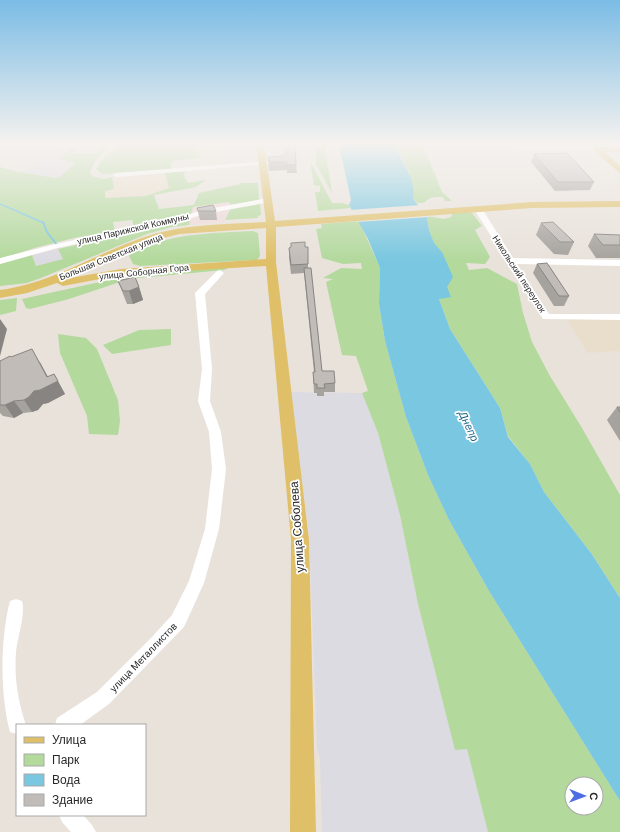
<svg xmlns="http://www.w3.org/2000/svg" width="620" height="832" viewBox="0 0 620 832" font-family="'DM Sans',sans-serif">
<style>
.industrial{fill:#dddbe2}
.education{fill:#e9decc}
.medical{fill:#efd9da}
.green{fill:#b3d99d;fill-rule:evenodd}
.water{fill:#79c7e0}
.pier{fill:#e9e2db}
.lines{fill:none;stroke-linecap:round;stroke-linejoin:round}
.stream-far1{stroke:#79c7e0;stroke-width:1.5}
.stream{stroke:#79c7e0;stroke-width:2}
.minor{fill:#fff;fill-rule:evenodd}
.major{fill:#dfc069;fill-rule:evenodd}
.wall{fill:#a6a29e}
.shaded-wall{fill:#878481}
.building{fill:#c1bcb8;stroke:#878481}
.labels{text-anchor:middle;stroke-width:3.5;stroke-linejoin:round;paint-order:stroke}
.far-street-label{font-size:9px;fill:#282828;stroke:#fff}
.street-label{font-size:10px;fill:#282828;stroke:#fff}
.water-label{font-size:11px;font-style:italic;fill:#1c6688;stroke:#fff}
.near-street-label{font-size:12px;fill:#282828;stroke:#fff}
</style>
<rect width="100%" height="100%" fill="#e9e2db"/>
<path class="industrial" d="M54,147H71L61,159L76,163L61,176L56,178L18,172L34,166L41,159H38Z
M58,249L63,259L36,266L32,255Z
M288,392L362,393L378,433L400,515L418,604L455,749H467L488,832H322L320,759L317,748L309,535L297,441Z"/>
<path class="education" d="M197,143H228L223,164L202,166L198,151L195,150Z
M165,173L169,188L146,196L105,198V191L114,189L112,178Z
M620,318V351L588,353L566,319Z"/>
<path class="medical" d="M230,202L231,208L224,222L189,225L192,207Z"/>
<path class="green" d="M109,143H197L195,150L198,151L200,158L172,161L170,166L172,169L102,174L96,169L101,161L118,146Z
M327,143V148L325,149L332,193L316,164V146Z
M395,143H422L442,192L452,201H445L443,197C435,197 430,196 424,203H417L413,199L409,172Z
M101,146H110L95,161L90,173L92,176L103,179L112,177L114,189L105,191V198L146,196L169,188L165,173L185,171L184,176L188,183L206,180L196,187L154,195L159,209L194,205L199,193L241,184L239,183H258L259,200L231,205L229,202L193,207L190,217L147,224L146,222L134,227L132,220L113,222L115,231L74,238L38,247L0,259V167L18,172L56,178L61,176L75,163L61,159L71,147H77L72,153H96Z
M310,161L332,203H342L349,205L350,208L318,211L315,192H320V186L314,185Z
M260,202L261,215L258,216V218L225,220L231,208Z
M468,212L472,213L482,226L475,230L490,257L485,264L466,263L469,270L487,268L517,284L523,313L532,342L550,376L582,428L620,495V598L591,553L544,492L530,464L508,436L500,408L450,329L439,299L447,287L442,252L434,244L429,230L427,216L444,219L451,217L453,213Z
M190,220L189,225L172,227L147,234L41,278L27,283L0,286V264L32,255L36,266L63,259L58,249Z
M359,221L380,268L379,304L385,341L406,417L428,475L449,520L489,591L620,801V832H488L467,749L455,750L418,604L400,515L378,433L362,393L368,391L356,356L342,355L326,282L333,279L323,278L341,268L362,269L361,263L343,264L322,258L316,229L322,228L321,224ZM572,784H596V808H572Z
M253,231L258,233L260,256L257,260L140,266L133,264L129,256C131,251 137,250 142,248C177,233 215,233 253,231Z
M227,267L228,268L224,270L128,279V276L140,273Z
M123,277L124,280L120,282L69,299L30,309L26,308L22,299Z
M17,298L16,311L0,315V300Z
M171,329V345L112,354L103,345L139,330Z
M58,334L86,338L97,349L118,400L120,421L118,435L89,434L87,416L60,353Z"/>
<path class="water" d="M342,143H395C400,161 417,178 413,199L427,216L429,230L434,243L442,252L453,277L447,287L451,297L439,299L450,329L500,408L508,437L530,464L544,492L591,553L620,598V801L489,591L449,520L428,475L406,417L385,341L379,304L380,268L368,239L349,205L351,200L340,149H343Z"/>
<path class="pier" d="M421,205L429,217L357,222L349,210Z"/>
<g class="lines">
<path class="stream-far1" d="M0,204L44,223"/>
<path class="stream" d="M43,222L47,232L57,245"/>
<path class="minor" d="M0,143H79L82,145L79,147L0,146Z
M511,143H517L519,145H589L600,149L597,151L589,149H517Z
M280,160L283,162L282,163L116,177L113,175L116,173Z
M268,198H271V202L204,214L180,222L57,248L0,264V258L56,244L178,218L202,210Z
M475,207H481L513,258L620,260V266L517,264L549,314H620V320L543,319L474,209Z
M220,270L224,273L205,294L212,369L210,401L221,432L226,469L219,529L204,583L184,627L109,704L80,725H55L57,718L97,692L151,638L172,615L189,581L205,529L212,469L209,432L198,401L202,369L195,293L217,271Z
M16,599L22,601C26,613 17,639 16,652C14,678 18,701 26,725H17V734L10,732C0,695 0,639 10,601Z
M59,815H83L92,825L96,832H71L62,822Z"/>
<path class="major" d="M256,143H264L275,221L532,202L620,201V207L532,208L276,227V262L309,540L316,832H290L291,540L266,266L121,275L63,286L57,283L27,293L0,298V290C58,282 100,250 154,234C190,224 229,224 266,222ZM266,228V259L121,269L70,278L160,239L179,234Z
M594,147L620,148V152H605L620,166V173L594,151Z"/>
</g>
<path class="wall" d="M534,154L594,182L590,190L555,191L531,162Z
M268,157L296,165L297,173H287V170L269,171Z
M197,208L216,211L217,220H200Z
M541,223L574,242L568,255L554,254L536,235Z
M594,234L620,235V258H596L588,246Z
M308,247V268L322,371L335,383V392H324V396H317V393H314L313,372H314L304,273L291,274L289,257V248Z
M537,264L569,296L564,306H554L533,273Z
M118,281L139,287L143,300L133,304H127Z
M11,357L40,362L48,377L54,374L65,394L48,403L43,404L38,410L32,412L23,413L14,418L3,416L0,413V361Z
M617,407H620V441L607,420Z"/>
<path class="shaded-wall" d="M139,287L143,300L133,304L129,291Z
M0,319L7,329L0,356Z
M32,349L52,384L54,374L65,394L48,403L43,404L38,410L32,412L24,400L47,377Z
M14,401L23,413L14,418L5,405Z"/>
<path class="building" d="M290,143H295L296,165H287L286,162H269L268,157L282,156L286,154L285,149H289Z
M567,153L594,182H558L534,154Z
M213,205L216,211H198L197,208Z
M553,222L574,242H560L541,223Z
M594,234L620,235V245H603Z
M305,242V247H308V264L291,265L289,248L291,247V243Z
M547,263L569,296H559L537,264Z
M304,268H311L322,371H334L335,383L324,384L325,388H317V384H314L313,372H315Z
M135,277L139,287L129,291H123L118,281Z
M32,349L47,377L54,374L58,381L40,390L34,391L29,397L24,400L14,401L5,405H0V361L10,356L11,357Z
M617,407H620V412Z"/>
<linearGradient id="sky" x2="0" y2="1"><stop stop-color="#7bbce5"/><stop offset="0.55" stop-color="#f5f2ef"/><stop offset="1" stop-color="#f5f2ef" stop-opacity="0"/></linearGradient>
<rect width="620" height="260" fill="url(#sky)"/>
<g class="labels">
<g class="far-street-label">
<text transform="translate(133 229) rotate(-13)" y="3">улица Парижской Коммуны</text>
<text transform="translate(111 257) rotate(-22)" y="3">Большая Советская улица</text>
<text transform="translate(144 272) rotate(-6)" y="3">улица Соборная Гора</text>
<text transform="translate(519 274) rotate(57)" y="3">Никольский переулок</text>
</g>
<g class="street-label">
<text transform="translate(143 657) rotate(-46)" y="4">улица Металлистов</text>
</g>
<g class="water-label">
<text transform="translate(469 426) rotate(65)" y="4">Днепр</text>
</g>
<g class="near-street-label">
<text transform="translate(297 527) rotate(-94)" y="4">улица Соболева</text>
</g>
</g>
<rect x="16" y="724" width="130" height="92" fill="#ffffff" stroke="#a9a9a9"/>
<rect x="24" y="737" width="20" height="6" fill="#dfc069" stroke="#a9a9a9"/>
<text x="52" y="744" font-size="12" fill="#282828">Улица</text>
<rect x="24" y="754" width="20" height="12" fill="#b3d99d" stroke="#a9a9a9"/>
<text x="52" y="764" font-size="12" fill="#282828">Парк</text>
<rect x="24" y="774" width="20" height="12" fill="#79c7e0" stroke="#a9a9a9"/>
<text x="52" y="784" font-size="12" fill="#282828">Вода</text>
<rect x="24" y="794" width="20" height="12" fill="#c1bcb8" stroke="#a9a9a9"/>
<text x="52" y="804" font-size="12" fill="#282828">Здание</text>
<g transform="translate(584 796) rotate(91)"><circle r="19" fill="#ffffff" stroke="#a9a9a9"/>
<path d="M0-3L7 15L0 10L-7 15Z" fill="#4c6de4"/>
<text y="-6" font-size="11" font-weight="bold" text-anchor="middle" fill="#282828">С</text>
</g>
</svg>
